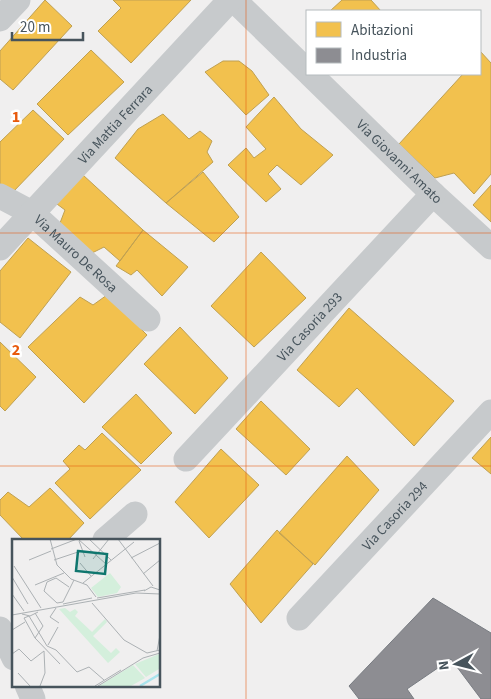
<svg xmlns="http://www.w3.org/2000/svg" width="491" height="699" viewBox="0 0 491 699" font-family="'Source Sans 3',sans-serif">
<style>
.homes{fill:#f2c14e;stroke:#bfa052}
.industry{fill:#8d8d92;stroke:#787c82}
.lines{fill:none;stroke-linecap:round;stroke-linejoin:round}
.minor{stroke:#c7cacc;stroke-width:25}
.grid{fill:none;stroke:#e8590c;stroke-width:1;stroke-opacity:0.55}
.labels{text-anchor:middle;stroke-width:5;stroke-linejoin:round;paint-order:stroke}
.street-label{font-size:14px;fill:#47545c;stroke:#fff}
.inset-river{fill:none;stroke:#a9e4ed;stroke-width:2.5}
.inset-road{fill:none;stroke:#acb1b4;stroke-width:1}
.view{fill:#0f766e;fill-opacity:0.15;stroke:#0f766e;stroke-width:2.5}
.inset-edge{fill:none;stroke:#47545c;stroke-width:2.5}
.grid-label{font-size:16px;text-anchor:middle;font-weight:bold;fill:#e8590c;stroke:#fff;stroke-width:5;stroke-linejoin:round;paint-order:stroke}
</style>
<rect width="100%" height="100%" fill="#f0efef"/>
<path class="homes" d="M45,0L72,26L13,90L0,79V51Z
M113,0H191L131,63L98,31L121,8Z
M342,0H371L381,11H330Z
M91,50L124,82L68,135L37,104Z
M480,51L491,63V174L474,194L454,173L435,178L399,144L463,74H480Z
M223,61H239L252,71L269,95L246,115L205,72Z
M274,97L301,129L333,155L301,185L277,165L268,174L281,189L266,202L228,165L246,148L254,158L266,149L246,127Z
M33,110L64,139L12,193L0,184V142Z
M163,114L189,139L200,131L212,141L207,152L213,162L166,203L115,158L138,129Z
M203,172L239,217L214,242L166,203Z
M83,175L143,230L120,261L104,247L92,253L60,223L65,210L57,204Z
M491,185V222L473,205Z
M143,230L188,267L162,296L137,270L131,275L116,266Z
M28,238L71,272L20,338L0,322V271Z
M261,252L306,298L254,347L211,306Z
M107,295L147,335L84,403L28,347L80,297L93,305Z
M349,308L454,401L414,446L357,388L339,407L297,370Z
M180,327L228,378L195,414L144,364Z
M0,342L36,377L5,411L0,406Z
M136,394L172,433L141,464L102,427Z
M261,401L310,449L286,475L236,429Z
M102,433L141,470L90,519L55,483L70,469L63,461L79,445L85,450Z
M491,437V474L472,458Z
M221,449L259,485L209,538L175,502Z
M347,456L379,490L315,565L279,533Z
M50,488L84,523L68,540H24L0,515V500L8,492L29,507Z
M277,530L313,564L261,623L230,584Z"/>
<path class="industry" d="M433,598L491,633V699H481L451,659L407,689L414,699H359L349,686Z"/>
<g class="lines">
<g class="minor">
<path d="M234,0L307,71"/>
<path d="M0,19L18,0"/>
<path id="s1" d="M310,74L433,194L491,247"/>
<path id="s2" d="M0,196L32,213L148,319"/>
<path id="s3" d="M0,248L230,0"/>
<path id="s4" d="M186,459L433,194"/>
<path d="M105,540L135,514"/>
<path id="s5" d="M299,618L491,412"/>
<path d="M0,629L14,658"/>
<path d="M27,685L33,699"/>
</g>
</g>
<path class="grid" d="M246,0V699M0,233H491M0,466H491"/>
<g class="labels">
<g class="street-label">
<text dy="5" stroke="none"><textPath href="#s3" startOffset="169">Via Mattia Ferrara</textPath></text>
<text dy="5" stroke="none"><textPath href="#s1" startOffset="125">Via Giovanni Amato</textPath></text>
<text dy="5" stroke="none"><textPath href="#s2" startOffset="96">Via Mauro De Rosa</textPath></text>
<text dy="5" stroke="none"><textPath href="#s4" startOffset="181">Via Casoria 293</textPath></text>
<text dy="5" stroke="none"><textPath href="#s5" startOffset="140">Via Casoria 294</textPath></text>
</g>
</g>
<g transform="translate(12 539)">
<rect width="148" height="148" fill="#f0efef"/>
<path d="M98,34L109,48L105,54L86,58L79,49ZM53,69L58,73L63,70L66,73L63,77L80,93L93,80L95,83L81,97L99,114L104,109L108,113L96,124L47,70ZM147,115V130L134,138L123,125ZM121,126L133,139L119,147H96L103,141L96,147H87Z" fill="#d4efdc"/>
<path class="inset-river" d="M128,147L148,135"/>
<path class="inset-road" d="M38,0L45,26L59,40L75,46L84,58M66,0L94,25M77,0L99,21M106,0L141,47M67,2L73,18M39,10L65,0M119,19L148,4M81,20L97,0M17,21L39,12M42,21L69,12M68,24L79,37M2,27L29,69M131,35L148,21M0,38L16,65M71,44L122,3M23,46L52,34M57,48L44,39L35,43L32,52L45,64L51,63L62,41M132,52L139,48L148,51M0,55L12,72M85,59L133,51M80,64L112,101L135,114L148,111M51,65L80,59M44,69L38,78L47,84M10,75L18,77L26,73M0,76L124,54L148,55M12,79L17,77L35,107L44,111L65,133L77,128L92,141M12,79L23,99L48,125M0,91L13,83M23,99L31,87L23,74M36,106L46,88M145,112L148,96M0,115L7,110L19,122L32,112M6,134L18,147M28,147L33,134L32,112M83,147L109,131M86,147L131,119L148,114"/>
<path class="view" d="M66,12L95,15L93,35L64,32Z"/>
<rect width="148" height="148" class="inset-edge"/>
</g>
<g class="grid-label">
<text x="16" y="122">1</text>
<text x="16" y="355">2</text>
</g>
<rect x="306" y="10" width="175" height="65" fill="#ffffff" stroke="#b5bbbe"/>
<rect x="316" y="22" width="25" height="15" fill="#f2c14e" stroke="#b5bbbe"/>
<text x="351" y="35" font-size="15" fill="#47545c">Abitazioni</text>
<rect x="316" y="48" width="25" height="15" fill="#8d8d92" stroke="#b5bbbe"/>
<text x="351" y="60" font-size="15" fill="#47545c">Industria</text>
<g transform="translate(456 664) rotate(263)" stroke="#ffffff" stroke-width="4" paint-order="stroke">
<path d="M0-4L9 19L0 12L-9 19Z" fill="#47545c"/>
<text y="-8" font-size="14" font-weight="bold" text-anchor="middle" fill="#47545c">N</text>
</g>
<path d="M12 32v8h71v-8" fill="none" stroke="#47545c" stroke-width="2.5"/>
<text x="20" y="32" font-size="15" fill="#47545c" stroke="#ffffff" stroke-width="4" paint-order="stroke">20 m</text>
</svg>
